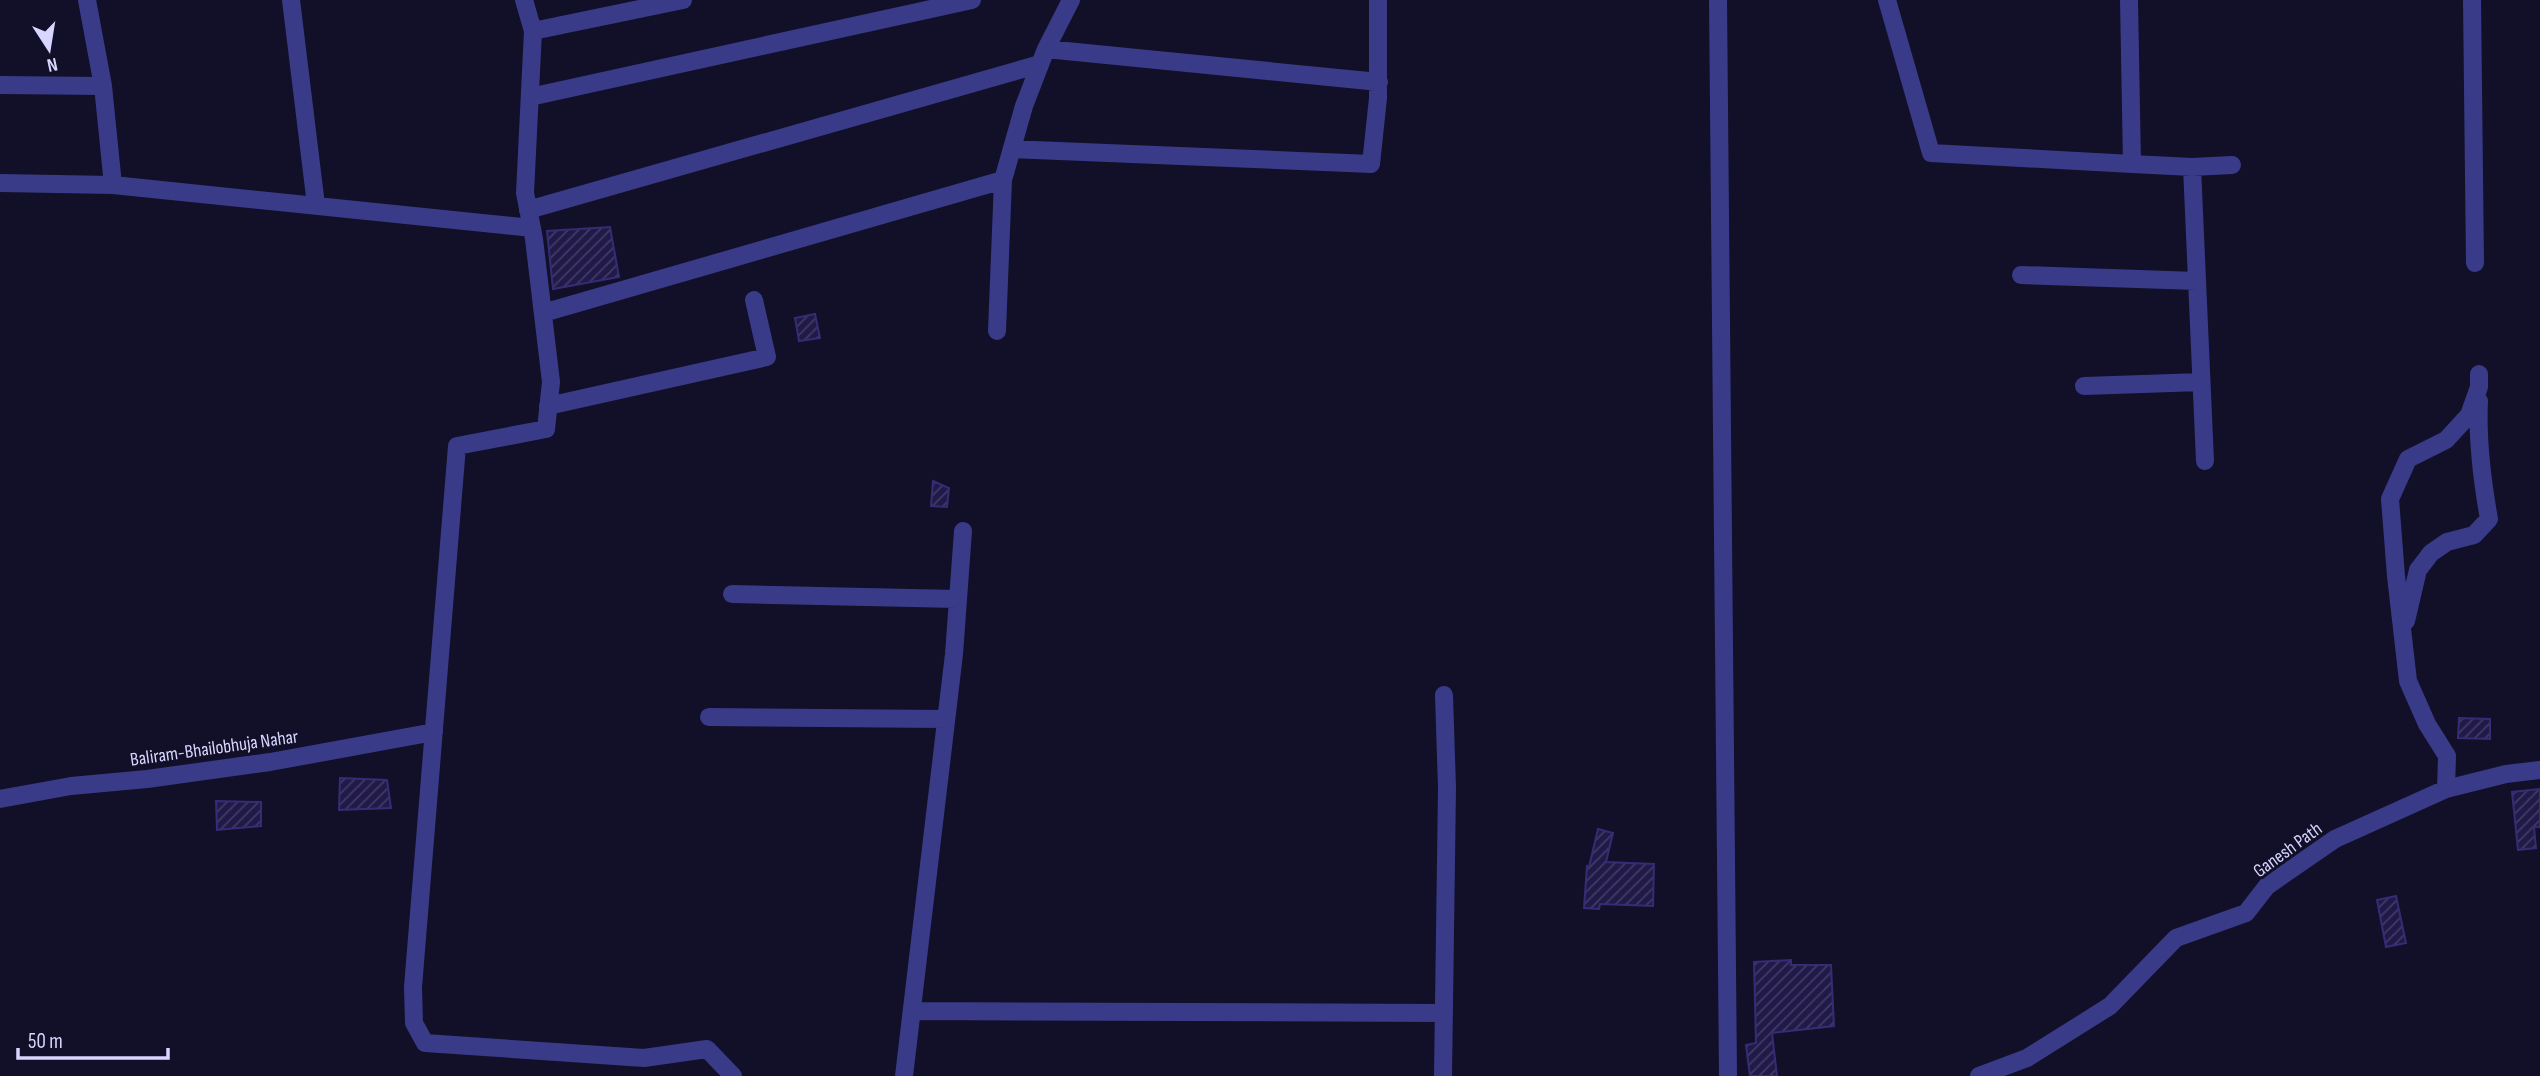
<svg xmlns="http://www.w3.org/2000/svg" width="2540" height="1076" viewBox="0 0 2540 1076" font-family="'Sofia Sans Condensed',sans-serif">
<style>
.building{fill:url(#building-hatch);stroke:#362c76;stroke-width:2}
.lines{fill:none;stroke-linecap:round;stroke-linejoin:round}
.minor{stroke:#393b88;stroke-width:18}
.labels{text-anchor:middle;stroke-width:6;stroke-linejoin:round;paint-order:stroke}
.street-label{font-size:19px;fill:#d8d6ff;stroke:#120f28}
</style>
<defs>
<pattern id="building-hatch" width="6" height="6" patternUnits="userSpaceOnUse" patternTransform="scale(1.75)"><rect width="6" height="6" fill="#211a49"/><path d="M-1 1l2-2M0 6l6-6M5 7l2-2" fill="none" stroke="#403b64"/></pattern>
</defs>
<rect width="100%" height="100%" fill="#120f28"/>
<path class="building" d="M610,227L619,277L553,289L547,231Z
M815,314L820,338L799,341L795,318Z
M933,481L949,488L947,507L931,506Z
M2459,718L2490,719V739L2458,738Z
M340,778L387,780L391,808L339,810Z
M2540,789V827H2534L2536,848L2518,850L2512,792Z
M216,801L261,802V826L217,830Z
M1598,829L1613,833L1606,862L1654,864L1653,906L1600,904L1599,909L1584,908L1587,866L1589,867Z
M2396,896L2406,943L2386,947L2377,900Z
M1791,960V965H1831L1834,1026L1772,1033L1777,1076H1750L1746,1045L1756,1043L1754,962Z"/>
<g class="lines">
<path class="minor" d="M87,0L103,86L113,185
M291,0L316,205
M524,0L533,31L525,193L534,239L551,382L546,429L457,446L413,987L414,1023L425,1043L644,1058L707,1049L733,1076
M1718,0L1728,1076
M1887,0L1931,153L2132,164L2129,0
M2472,0L2475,263
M533,31L683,0
M1046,49L1379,82
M0,85L103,86
M530,97L972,0
M1012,149L1371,164L1378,98V0
M2132,164L2192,167L2232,165
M2192,167L2205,461
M0,183L113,185L532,228
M528,210L1040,64
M2021,275L2197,281
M543,313L1003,180
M997,331L1003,180L1024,106L1046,49L1071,0
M2084,386L2201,382
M548,406L767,357L754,300
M732,594L958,599
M2406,621L2418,570L2431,553L2447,542L2474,535L2489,519C2482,480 2477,441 2479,401
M709,717L946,719
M2446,789L2447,756L2427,724L2408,681L2396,576L2390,499L2408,459L2446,440L2469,415L2479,387V374
M0,799L71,786L147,779L270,762L434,732
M912,1011L1444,1013
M904,1076L954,654L963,531
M1443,1076L1447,788L1444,695
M1979,1076L2027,1058L2110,1006L2176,938L2246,913L2267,886L2335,839L2446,789L2506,774L2540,770"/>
</g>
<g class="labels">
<g class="street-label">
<text transform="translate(214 747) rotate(-8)" y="7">Baliram-Bhailobhuja Nahar</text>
<text transform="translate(2287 849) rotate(-36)" y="7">Ganesh Path</text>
</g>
</g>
<g transform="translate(49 49) rotate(168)" stroke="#120f28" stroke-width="5" paint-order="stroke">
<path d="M0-5L12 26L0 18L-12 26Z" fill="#d8d6ff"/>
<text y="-10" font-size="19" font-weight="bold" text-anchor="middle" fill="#d8d6ff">N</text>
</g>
<path d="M18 1048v10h150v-10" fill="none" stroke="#d8d6ff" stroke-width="3.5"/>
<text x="28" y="1048" font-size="21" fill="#d8d6ff" stroke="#120f28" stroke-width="5" paint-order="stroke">50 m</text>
</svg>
